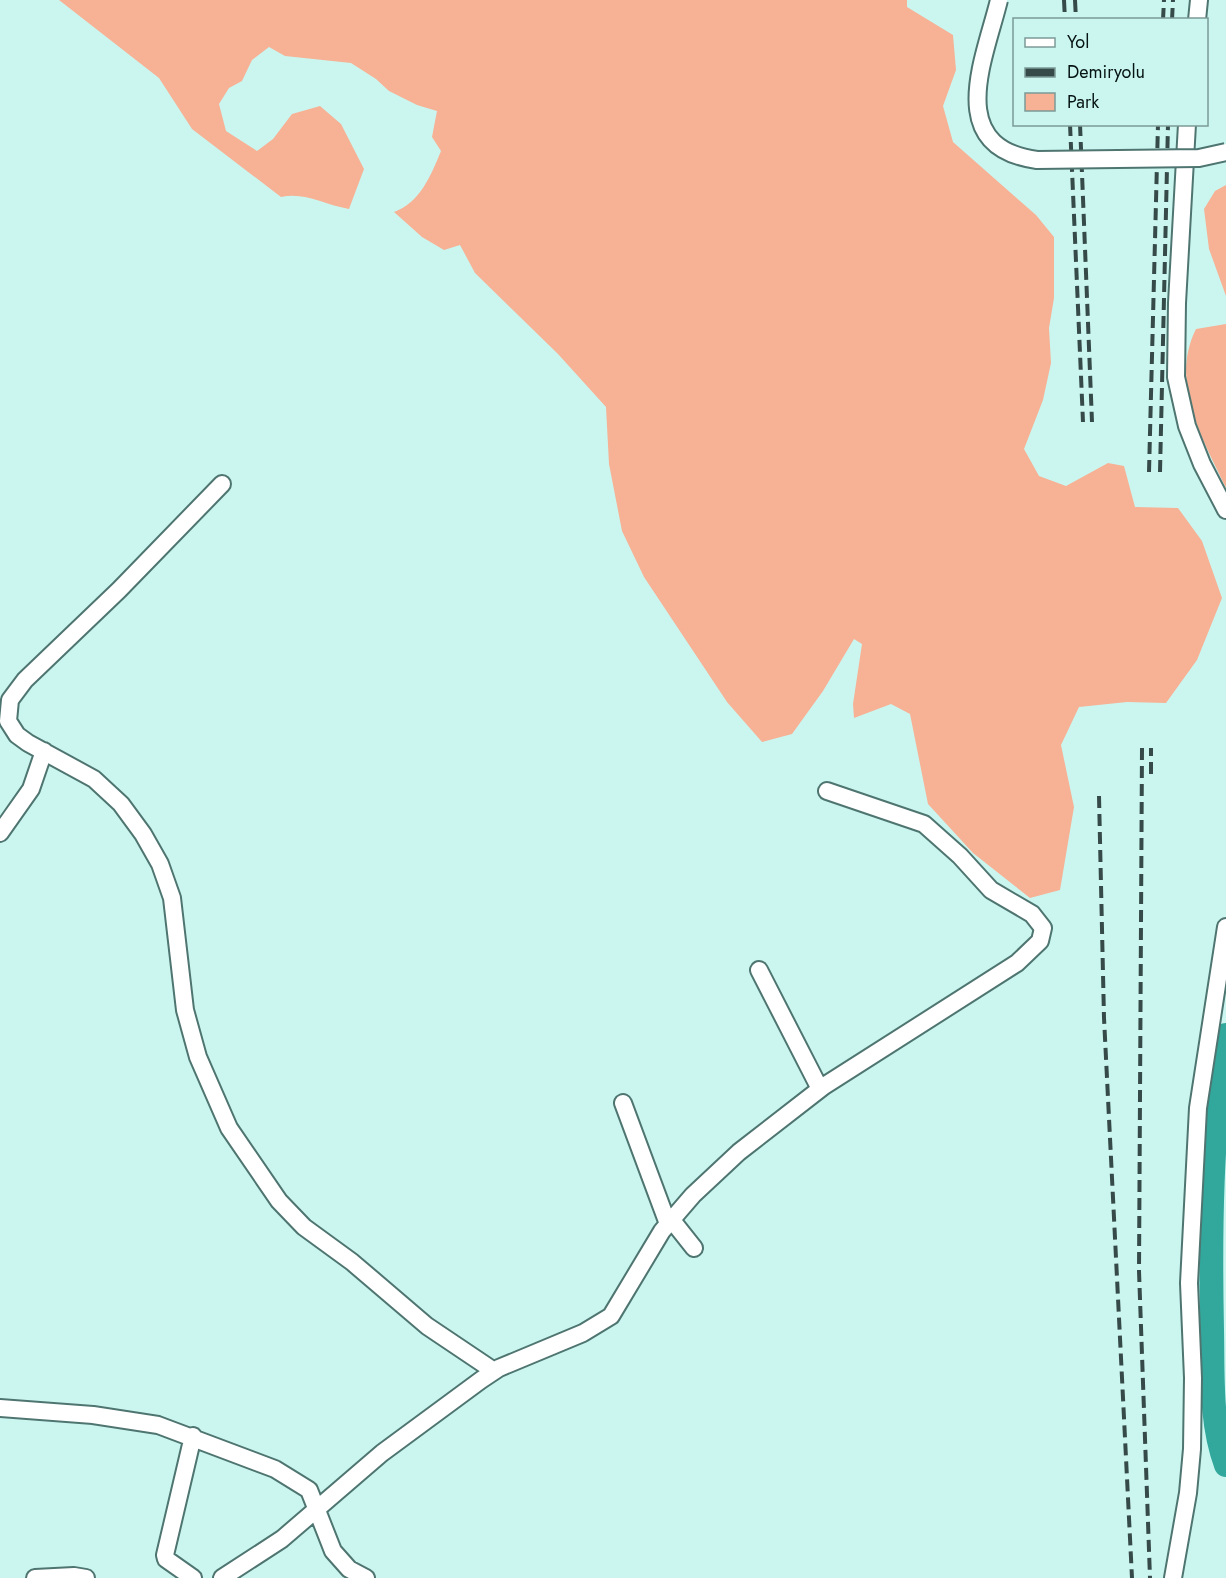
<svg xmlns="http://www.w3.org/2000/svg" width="1226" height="1578" viewBox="0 0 1226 1578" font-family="Jost,sans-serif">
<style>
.green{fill:#f7b195}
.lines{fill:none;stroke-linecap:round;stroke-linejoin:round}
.river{stroke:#32a79c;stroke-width:24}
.minor-casing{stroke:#4f7571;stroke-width:20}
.minor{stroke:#fff;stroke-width:16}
.rail{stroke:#364b49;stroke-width:4;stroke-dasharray:12 6;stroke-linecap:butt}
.minor-bridge-casing{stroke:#4f7571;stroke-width:20;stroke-linecap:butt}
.minor-bridge{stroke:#fff;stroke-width:16}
</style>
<rect width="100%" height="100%" fill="#cbf6f0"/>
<path class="green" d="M59,0H907V7L953,35L956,70L943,106L953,142L1036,215L1054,237V298L1049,328L1051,363L1043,400L1024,449L1039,476L1066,486L1108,463L1124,466L1135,507L1178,508L1202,541L1222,598L1197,660L1166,703L1127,702L1079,707L1061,745L1074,807L1060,890L1030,898L973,853L928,804L910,714L891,704L854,718L853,704L862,644L854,639L823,691L792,734L762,742L727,702L644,577L622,531L609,464L606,407L558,354L475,273L460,245L444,250L422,237L394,212C420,203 431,175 441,151L432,137L437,111L417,105L389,91L376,79L351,63L285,56L269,47L252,60L242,81L229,88L219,104L226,131L257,151L273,139L292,114L320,106L341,124L364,169L349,209C324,205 306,192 281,197L192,129L159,78Z
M1226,185V296L1209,249L1204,209L1215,191Z
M1226,324V488C1203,439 1169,383 1196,329Z"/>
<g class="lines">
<path class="river" d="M1226,1035C1211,1133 1210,1231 1212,1330C1213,1376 1210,1422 1226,1465"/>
<defs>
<path id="minor" d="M1197,20L1199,0
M1187,124L1177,303L1176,377L1187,426L1202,464L1226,510
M222,484L119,590L25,680L10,700L8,721L17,735L28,743L94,779L121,804L143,834L160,864L172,898L185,1010L198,1057L229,1128L279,1201L304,1227L352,1262L427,1326L494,1371
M0,833L31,789L44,751
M759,970L820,1089
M623,1103L668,1224
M671,1219L694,1248
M0,1408L93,1415L158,1425L275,1469L309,1490L333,1551L349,1569L366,1578
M35,1578L74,1576L86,1578
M193,1578L166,1559L165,1555L193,1436
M222,1578L282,1539L382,1453L481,1380L499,1368L583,1333L611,1316L662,1231L693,1195L739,1152L824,1086L1017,963L1040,941L1043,928L1032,914L991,890L960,856L924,824L827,791
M1173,1578L1188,1493L1192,1449L1193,1378L1189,1283L1198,1108L1226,927"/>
</defs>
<use href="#minor" class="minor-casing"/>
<use href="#minor" class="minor"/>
<path class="rail" d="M1064,0L1065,20
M1075,0L1076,20
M1163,20L1164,0
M1172,20L1173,0
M1070,124L1083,422
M1080,124L1092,422
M1149,472L1158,124
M1160,472L1168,124
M1142,748L1139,1271L1150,1578
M1151,774V748
M1099,796L1104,1018L1132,1578"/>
<defs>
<path id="minor-bridge" d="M999,0C985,58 943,147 1037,160L1199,158L1226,152"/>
</defs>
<use href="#minor-bridge" class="minor-bridge-casing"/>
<use href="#minor-bridge" class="minor-bridge"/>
</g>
<rect x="1013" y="18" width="195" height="108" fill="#cbf6f0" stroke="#7c9b97" stroke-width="1.5"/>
<rect x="1025" y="38" width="30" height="9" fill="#ffffff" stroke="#7c9b97" stroke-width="1.5"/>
<text x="1067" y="48" font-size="18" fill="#051312">Yol</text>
<rect x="1025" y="68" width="30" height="9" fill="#364b49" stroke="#7c9b97" stroke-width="1.5"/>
<text x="1067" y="78" font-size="18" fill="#051312">Demiryolu</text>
<rect x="1025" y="93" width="30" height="18" fill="#f7b195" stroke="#7c9b97" stroke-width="1.5"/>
<text x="1067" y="108" font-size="18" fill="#051312">Park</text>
</svg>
